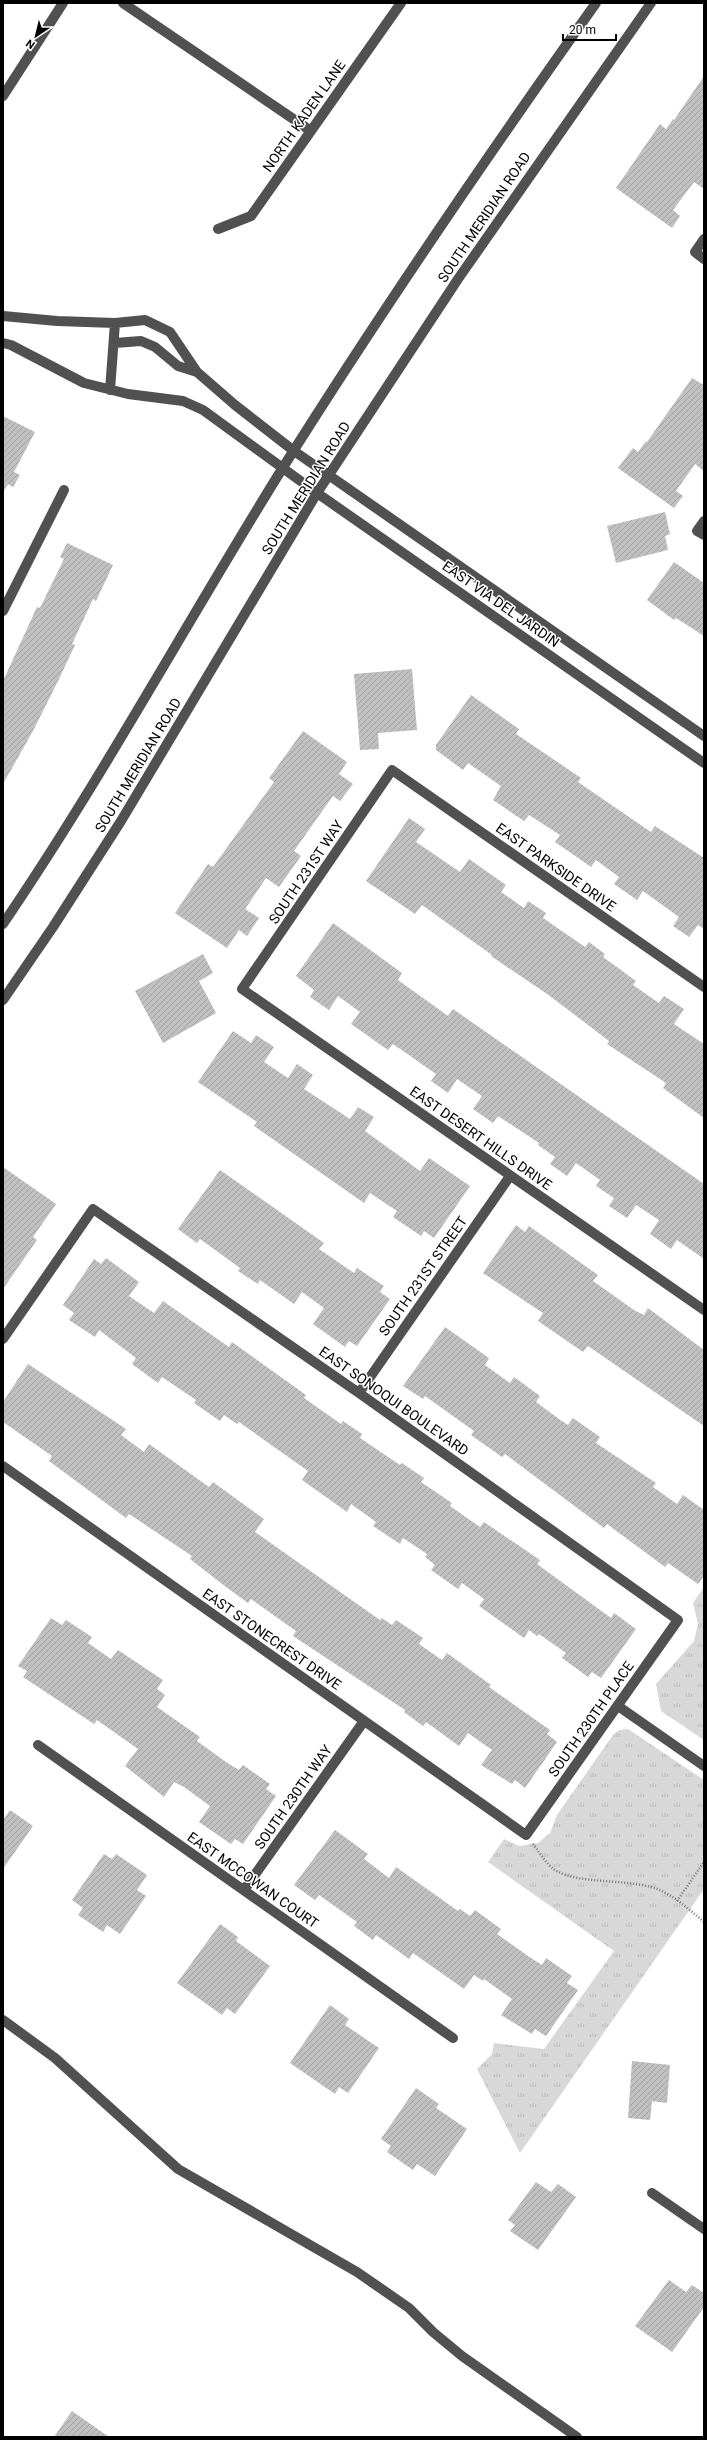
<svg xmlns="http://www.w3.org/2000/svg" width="707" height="2440" viewBox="0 0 707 2440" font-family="Roboto,sans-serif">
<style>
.grass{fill:url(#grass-tufts)}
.building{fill:url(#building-hatch)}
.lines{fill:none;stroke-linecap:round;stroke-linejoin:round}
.path{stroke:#737373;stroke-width:2.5;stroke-dasharray:1 2;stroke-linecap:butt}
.minor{stroke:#515151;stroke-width:10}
.labels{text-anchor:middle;stroke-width:3;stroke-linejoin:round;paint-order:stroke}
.street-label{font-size:14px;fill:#000;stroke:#fff}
</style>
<defs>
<pattern id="grass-tufts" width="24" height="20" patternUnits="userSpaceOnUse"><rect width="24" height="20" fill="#d8d8d8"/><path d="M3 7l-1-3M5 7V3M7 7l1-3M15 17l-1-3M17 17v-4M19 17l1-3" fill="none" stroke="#b8b8b8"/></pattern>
<pattern id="building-hatch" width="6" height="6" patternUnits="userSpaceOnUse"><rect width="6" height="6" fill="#c0c0c0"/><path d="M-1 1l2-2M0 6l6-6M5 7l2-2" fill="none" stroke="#a3a3a3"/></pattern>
</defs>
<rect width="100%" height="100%" fill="#fff"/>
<path class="grass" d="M704,1587V1740L661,1711L656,1684L694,1641L698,1624L693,1603Z
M628,1729L704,1780V1889L520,2153L477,2069L492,2054L494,2043L544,2049L614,1951L488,1862L504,1839L519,1846L538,1843L550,1833L557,1815L613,1735L619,1730Z"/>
<path class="building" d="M704,76V189L694,182L673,210L680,216L672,228L616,188L660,124L666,129L673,119L674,120Z
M692,378L704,385V471L695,464L676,491L683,496L674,508L618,468L633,448L638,452L646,441L647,442Z
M3,416L35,432L14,472L20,475L13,487L8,484L3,492Z
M665,512L670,534L665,536L668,550L616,563L607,526Z
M67,543L113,565L96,601L93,599L72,644L75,645L58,681L34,729L3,784V681L37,607L40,608L64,559L60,557Z
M674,562L704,583V636L676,618L674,620L647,600Z
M412,669L417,730L378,733L379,749L360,750L354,674Z
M471,695L519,729L516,734L581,778L578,782L651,832L655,826L704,858V929L698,925L689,937L673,926L679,917L643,891L637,900L614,884L619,877L596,860L591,867L555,842L560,835L529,815L524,821L493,800L501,786L468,763L463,770L436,750V745Z
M303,731L347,762L339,774L353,784L340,801L333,796L313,824L294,851L301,856L279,887L266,878L245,909L259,918L247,936L239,930L227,948L175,913L208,864L213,867L274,782L269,778Z
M409,818L425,829L416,842L460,872L469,859L506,885L501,892L524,908L528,901L546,913L543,918L585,947L589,942L605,954L603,957L636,981L633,985L659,1003L664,996L684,1009L674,1024L704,1044V1118L663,1088L666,1083L607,1044L609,1041L550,996L491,956L492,955L422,905L415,914L366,881Z
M333,923L402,973L398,980L448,1016L453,1009L704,1184V1259L677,1240L671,1249L650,1234L659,1220L636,1205L627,1218L609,1206L614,1198L596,1186L600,1180L576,1163L567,1176L550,1164L555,1157L538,1145L539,1143L498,1116L493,1123L473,1109L482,1096L457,1079L448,1093L431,1081L436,1074L393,1044L388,1050L351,1024L360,1012L338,996L329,1010L310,997L314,990L296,976Z
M203,954L213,973L199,981L216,1013L163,1043L135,991Z
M233,1031L251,1043L256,1035L274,1047L264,1062L288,1078L297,1064L313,1075L304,1089L350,1119L358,1107L374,1117L365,1131L420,1171L429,1158L470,1186L434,1238L424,1231L421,1236L393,1217L397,1211L370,1193L364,1203L254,1126L257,1122L198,1082Z
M3,1167L56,1204L33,1237L37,1240L3,1289Z
M220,1170L324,1243L319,1249L354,1273L357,1268L384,1286L380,1292L390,1299L357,1346L349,1341L345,1347L313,1324L324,1308L302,1292L294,1304L260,1280L258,1284L238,1271L240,1268L200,1239L197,1243L178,1229Z
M516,1225L525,1232L529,1226L598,1275L593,1281L634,1310L644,1315L648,1308L704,1350V1426L588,1346L583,1352L538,1321L543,1313L483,1273Z
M106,1258L139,1282L129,1296L154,1313L163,1301L229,1347L232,1342L306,1395L304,1398L341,1424L343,1421L362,1434L360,1438L400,1465L402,1463L424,1478L421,1482L452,1503L450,1506L480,1527L484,1522L540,1560L537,1564L611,1618L614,1613L636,1629L601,1678L592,1672L588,1677L562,1658L566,1653L539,1634L537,1636L529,1630L524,1638L479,1606L484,1599L462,1583L458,1589L431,1570L435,1565L425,1557L427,1554L403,1538L400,1544L373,1526L376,1522L351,1504L347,1512L302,1480L308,1471L239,1422L237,1424L224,1415L220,1421L194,1403L196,1400L162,1377L158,1383L132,1364L136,1358L99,1330L95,1337L69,1320L74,1313L63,1305L94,1259L101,1264Z
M445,1327L489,1358L485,1365L510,1383L514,1377L540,1396L536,1402L559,1419L568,1425L573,1418L600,1437L596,1443L656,1483L653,1487L677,1504L683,1495L704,1510V1576L698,1584L668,1563L665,1567L607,1524L604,1528L505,1454L502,1457L471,1435L474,1431L425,1396L423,1399L403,1386Z
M28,1364L126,1429L121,1435L144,1452L149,1444L209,1487L213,1482L264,1519L255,1532L380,1620L382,1618L392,1625L396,1620L423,1638L419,1644L442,1660L447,1653L491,1685L489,1687L550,1730L547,1734L557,1742L525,1788L515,1780L512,1784L481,1765L492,1750L468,1733L459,1746L426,1722L423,1726L404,1712L405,1710L293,1636L296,1631L251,1599L248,1603L226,1587L190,1559L192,1556L129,1514L126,1518L49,1461L52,1456L3,1422V1402Z
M51,1618L62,1625L66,1620L92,1637L88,1643L111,1659L118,1650L163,1680L157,1689L165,1695L157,1707L200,1737L197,1741L226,1762L239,1770L243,1765L270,1784L266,1789L276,1796L243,1844L235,1839L231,1844L199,1822L210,1806L184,1787L174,1782L164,1797L125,1766L138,1749L97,1720L94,1724L23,1677L27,1671L18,1666Z
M10,1810L33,1826L3,1869V1820Z
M335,1830L368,1854L364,1859L389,1878L396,1867L458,1911L460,1909L470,1916L475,1910L501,1929L497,1934L528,1956L542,1965L546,1958L572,1976L567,1983L578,1990L546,2036L535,2029L532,2034L501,2015L512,1999L484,1979L483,1981L474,1975L464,1989L413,1953L409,1959L376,1935L373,1940L354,1926L357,1922L319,1895L315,1900L294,1885Z
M104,1854L112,1859L116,1854L147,1875L137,1890L146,1896L120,1934L107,1925L103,1932L78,1915L83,1908L72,1900Z
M220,1924L238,1937L236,1941L270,1966L235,2014L227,2008L222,2015L177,1983Z
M330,2005L349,2019L345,2025L379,2048L348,2093L339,2087L335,2094L290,2063Z
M632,2061L670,2065L667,2103L652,2101L650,2120L628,2118Z
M416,2088L439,2104L436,2108L467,2129L435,2176L417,2164L413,2170L387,2152L391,2146L381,2139Z
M536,2182L551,2192L558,2184L576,2197L538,2250L510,2231L515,2225L508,2220Z
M669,2280L686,2292L692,2285L704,2293V2307L672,2352L635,2326Z
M72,2411L109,2437H54Z"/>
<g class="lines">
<path class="path" d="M533,1844C540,1853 546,1864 555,1870C581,1886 632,1877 662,1891C678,1899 691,1911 704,1922
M677,1901L704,1862"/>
<path class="minor" d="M123,3L311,131
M3,96L63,3
M218,229L251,216L401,3
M704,239L695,252L704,259
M3,316L57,321L115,323L145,320L170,332L197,372L235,405L294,451L704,736
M3,343L11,345L84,383L128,394L183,401L203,410L317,493L704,763
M115,343L141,341L155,347L178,366L197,372
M110,390L115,323
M704,521L697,531L704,535
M3,611L64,490
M3,924C103,777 188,620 282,469C382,310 488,155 596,3
M704,987L392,770L242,989L704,1310
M3,1000L53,927L121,821L317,493L458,279L651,3
M3,1339L93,1209L359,1393L678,1620L526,1835L3,1466
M359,1393L510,1176
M618,1706L704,1766
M38,1745L453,2038
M244,1890L364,1721
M3,2020L55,2058L178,2169L357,2272L409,2308L433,2332L462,2356L577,2437
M652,2193L704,2229"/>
</g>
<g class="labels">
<g class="street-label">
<text transform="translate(304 116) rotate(-55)" y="5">NORTH KADEN LANE</text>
<text transform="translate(484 217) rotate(-56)" y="5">SOUTH MERIDIAN ROAD</text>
<text transform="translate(306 488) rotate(-58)" y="5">SOUTH MERIDIAN ROAD</text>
<text transform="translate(501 604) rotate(35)" y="5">EAST VIA DEL JARDIN</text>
<text transform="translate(138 765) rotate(-59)" y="5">SOUTH MERIDIAN ROAD</text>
<text transform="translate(556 867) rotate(35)" y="5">EAST PARKSIDE DRIVE</text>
<text transform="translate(306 872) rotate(-56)" y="5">SOUTH 231ST WAY</text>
<text transform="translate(481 1138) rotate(35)" y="5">EAST DESERT HILLS DRIVE</text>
<text transform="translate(423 1276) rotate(-55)" y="5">SOUTH 231ST STREET</text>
<text transform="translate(394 1401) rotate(35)" y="5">EAST SONOQUI BOULEVARD</text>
<text transform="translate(272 1639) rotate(35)" y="5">EAST STONECREST DRIVE</text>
<text transform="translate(591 1719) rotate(-55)" y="5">SOUTH 230TH PLACE</text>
<text transform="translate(293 1797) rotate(-55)" y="5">SOUTH 230TH WAY</text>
<text transform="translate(253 1880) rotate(35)" y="5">EAST MCCOWAN COURT</text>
</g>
</g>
<rect width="707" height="2440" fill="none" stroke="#000000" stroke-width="8"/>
<g transform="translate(36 36) rotate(215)" stroke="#ffffff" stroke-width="3" paint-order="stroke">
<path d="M0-3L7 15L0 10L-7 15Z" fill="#000000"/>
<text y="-6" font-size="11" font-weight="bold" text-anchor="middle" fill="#000000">N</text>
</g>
<path d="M563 34v6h53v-6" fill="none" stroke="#000000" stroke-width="2"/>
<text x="569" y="34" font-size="12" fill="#000000" stroke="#ffffff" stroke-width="3" paint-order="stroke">20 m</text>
</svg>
